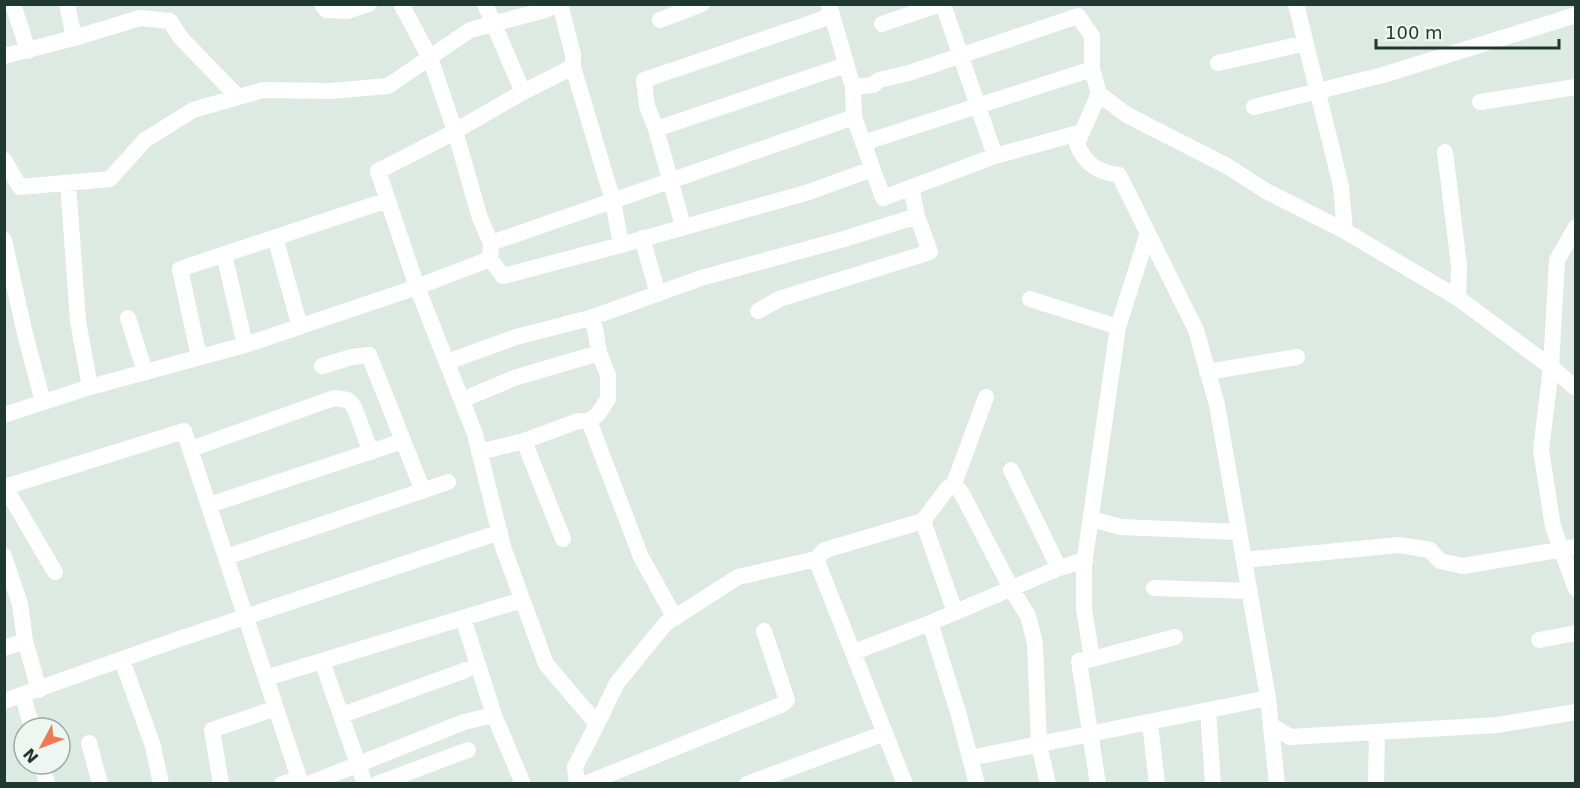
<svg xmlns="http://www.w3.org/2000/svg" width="1580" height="788" viewBox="0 0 1580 788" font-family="'DejaVu Sans',sans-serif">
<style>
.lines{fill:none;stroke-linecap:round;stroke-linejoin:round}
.minor{stroke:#fff;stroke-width:16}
</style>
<rect width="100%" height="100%" fill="#dde9e3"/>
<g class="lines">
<path class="minor" d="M13,4L28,51
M67,4L74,38
M322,4L326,10L348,11L369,4
M401,4L430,58L455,131L480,218L491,243L490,259L503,276L621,245L809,192L872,169
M485,4L523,92L441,139L378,171L417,287L475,434L503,547L546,664L597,724L575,767L577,784
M560,4L573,55V67L613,201L621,245
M943,4L995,156
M829,5L853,87L854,117
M660,20L702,4
M882,24L941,4
M4,56L74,38L140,18L170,21L180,37L238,97
M1218,63L1306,43
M853,87L873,85L879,80L909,73L1078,16L1092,36V69L1099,94L1127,115L1227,166L1266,191L1345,231L1341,186L1296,4
M523,92L573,67
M1480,102L1576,87
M1254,107L1383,75L1576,15
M656,129L846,65
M1082,132L1099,94
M863,143L1092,69
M1445,152L1459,265L1458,298
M4,160L20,187L110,179L145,140L193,110L263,90L331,91L388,86L470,30L545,10L557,4
M68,183L78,321L90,387
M683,226L656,129L647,106L644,80L820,20L832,14
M1576,227L1557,260L1551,367L1541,450L1553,527L1576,589
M1345,231L1458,298L1551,367L1576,388
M275,237L300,327
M642,238L658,294
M4,240L25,334L43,402
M491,243L854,117L883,198L995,156L1082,132L1077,144C1085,164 1097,172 1119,175L1196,330L1217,405L1268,698
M224,254L245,345
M1030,299L1118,327
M758,311L779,299L930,252L917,216L911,187
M128,318L145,372
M199,357L180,269L388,200
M447,362L516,337L590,318L701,278L844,239L917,216
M322,366L352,357L369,355L423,491
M1207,372L1297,357
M462,400L514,378L599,353
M4,415L90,387L245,345L417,287L490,259
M589,421L641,557L675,618
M524,441L563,539
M191,449L334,398L348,400L354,407L371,452
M479,452L524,441L578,421H589L598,414L608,399V375L599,353L595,328L590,318
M1011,470L1059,568
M954,484L961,492L1011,588L1028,616L1035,643L1039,745L1048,784
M209,505L403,441
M1091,519L1121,527L1239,532
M923,521L955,612
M4,556L20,604L25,641L39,690
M226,557L448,482
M816,559L825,550L923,521L947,489L954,484L986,397
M1244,560L1399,545L1430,550L1440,561L1463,566L1576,547
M55,572L5,487L184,431L301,784
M1154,588L1250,591
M463,618L494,715L523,784
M930,623L958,712L977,784
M1539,640L1576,633
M4,648L25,641
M854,652L930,623L1059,568L1085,560
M1092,659L1175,637
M122,660L153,746L161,784
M322,661L365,784
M266,678L522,600
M23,696L32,728
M4,701L173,641L500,532
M1208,710L1213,784
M342,715L466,670
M1150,723L1157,784
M597,724L617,683L666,623L738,577L816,559L905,784
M1271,725L1290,737L1497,725L1576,712
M89,743L100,784
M970,758L1268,698L1277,784
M42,764L47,784
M221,784L212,730L276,708
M282,784L300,779
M309,784L464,722L494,715
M377,784L468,750
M585,784L781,705L787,700L764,631
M747,784L885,733
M1098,784L1079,661L1092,659L1084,609V565L1118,327L1148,233
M1376,784L1377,732"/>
</g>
<rect width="1580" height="788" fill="none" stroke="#1f3831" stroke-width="12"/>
<g transform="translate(42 746) rotate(229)"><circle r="28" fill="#edf6f1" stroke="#9baaa4" stroke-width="1.5"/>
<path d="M0-4.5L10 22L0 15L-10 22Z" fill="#f07853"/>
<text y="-9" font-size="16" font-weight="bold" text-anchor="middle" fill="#1f3831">N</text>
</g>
<path d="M1376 39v9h183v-9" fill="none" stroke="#1f3831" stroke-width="3"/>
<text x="1385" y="39" font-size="18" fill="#1f3831" stroke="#edf6f1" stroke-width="4.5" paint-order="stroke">100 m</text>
</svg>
